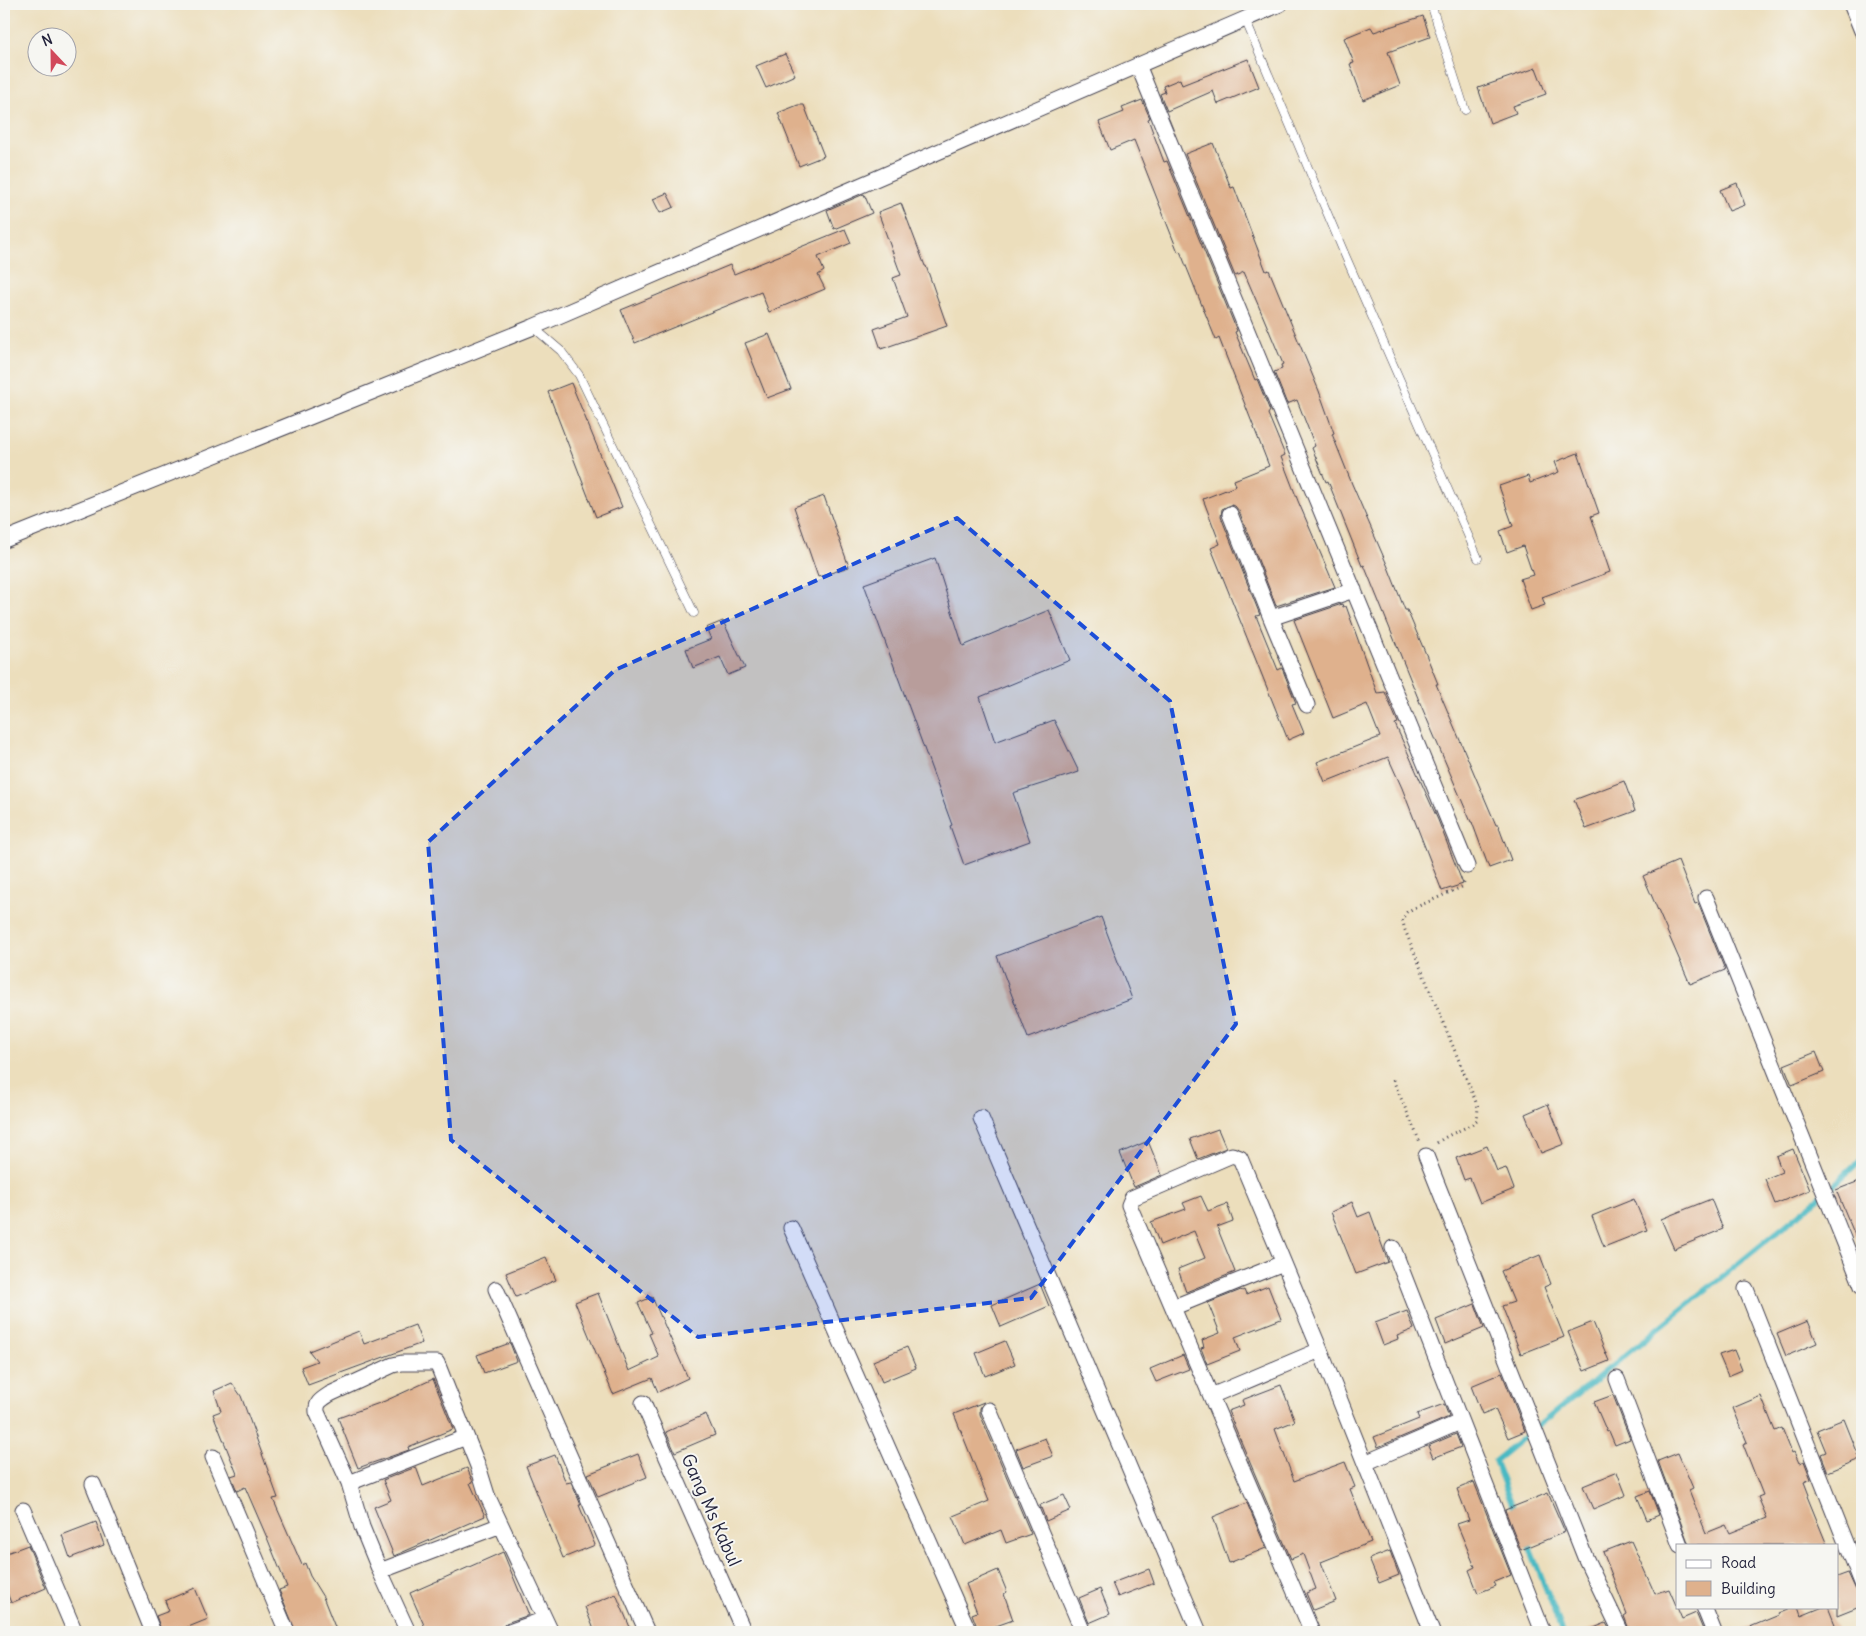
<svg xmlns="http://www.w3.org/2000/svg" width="1866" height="1636" viewBox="0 0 1866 1636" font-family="Delius,sans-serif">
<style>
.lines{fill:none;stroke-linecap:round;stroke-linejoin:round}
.stream{stroke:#4ab9c3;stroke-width:5.5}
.building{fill:#dfb18d}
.service-casing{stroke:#403e4e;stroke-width:9}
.minor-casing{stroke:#403e4e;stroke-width:17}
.path{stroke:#403e4e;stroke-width:3;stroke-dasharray:1 4;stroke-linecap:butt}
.service{stroke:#fff;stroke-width:8}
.minor{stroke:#fff;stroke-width:15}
.marked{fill:#1d4ed8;fill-opacity:0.2;stroke:#1d4ed8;stroke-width:4;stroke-dasharray:10 6;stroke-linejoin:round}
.labels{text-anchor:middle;stroke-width:4;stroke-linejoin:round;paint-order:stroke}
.street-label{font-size:18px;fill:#22223b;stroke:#f6f6f2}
</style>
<rect width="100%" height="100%" fill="#f6f6f2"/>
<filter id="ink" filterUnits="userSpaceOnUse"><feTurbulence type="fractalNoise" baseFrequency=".02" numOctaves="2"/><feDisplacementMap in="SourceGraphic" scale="10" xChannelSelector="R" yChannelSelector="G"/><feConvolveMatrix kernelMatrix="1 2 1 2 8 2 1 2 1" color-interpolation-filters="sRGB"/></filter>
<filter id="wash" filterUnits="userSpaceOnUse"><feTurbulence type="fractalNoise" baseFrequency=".0096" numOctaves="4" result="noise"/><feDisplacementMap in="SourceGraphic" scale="20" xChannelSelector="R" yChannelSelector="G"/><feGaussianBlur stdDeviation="1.12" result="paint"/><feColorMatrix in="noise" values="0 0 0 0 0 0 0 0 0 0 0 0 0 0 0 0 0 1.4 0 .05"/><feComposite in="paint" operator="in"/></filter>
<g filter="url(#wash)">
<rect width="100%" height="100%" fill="#ecdebc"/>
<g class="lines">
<path class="stream" d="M1515,1512L1495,1461L1824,1194L1862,1159
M1527,1541L1563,1632"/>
</g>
<g id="blocks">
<path class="building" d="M1423,16L1430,37L1388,52L1400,85L1363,100L1350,64L1354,63L1344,38L1371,27L1374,32Z
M785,54L795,75L766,88L756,66Z
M1248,59L1259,87L1218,104L1213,91L1167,111L1160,94L1165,92L1163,86L1180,79L1182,85Z
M1536,68L1546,94L1513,106L1516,113L1490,123L1478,88Z
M1142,100L1150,118L1148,119L1164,162L1167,161L1237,331L1235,332L1255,380L1257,379L1270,411L1268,414L1285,455L1281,457L1298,501L1335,587L1276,606L1239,511L1235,506L1231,505L1222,509L1221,517L1260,615L1256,616L1278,670L1282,668L1296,703L1292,704L1304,733L1288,740L1211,548L1220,544L1203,499L1236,486L1234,480L1269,466L1219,338L1216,340L1180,251L1178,252L1134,140L1110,150L1099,122L1124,112L1122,108Z
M798,105H804L824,156L799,166L778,113Z
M1213,143L1231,188L1234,187L1266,271L1269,270L1319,391L1334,433L1332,434L1352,484L1388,567L1405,610H1407L1425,652L1438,684H1436L1496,825H1498L1511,860L1489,868L1472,822H1471L1420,703L1364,565L1362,566L1328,481L1326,482L1312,448L1315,446L1297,400L1287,404L1274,372L1282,369L1281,365L1283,364L1262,314L1244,272L1235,276L1185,154Z
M1737,183L1745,205L1729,211L1720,190Z
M667,193L674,207L660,213L653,199Z
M864,194L872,213L834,229L827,210Z
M901,203L925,266H926L947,326L881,349L874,329L907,317L893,278L901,275L878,212Z
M845,229L851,243L818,257L824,271L818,275L825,289L769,312L761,292L635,343L621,310L730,265L734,274Z
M769,334L791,389L767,398L745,343Z
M571,383L622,507L596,517L548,392Z
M1578,453L1599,513L1591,516L1610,572L1542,597L1545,605L1531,610L1520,579L1533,575L1523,546L1507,552L1500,531L1513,526L1499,486L1528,476L1530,483L1559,472L1555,462Z
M824,496L849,567L818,577L794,507Z
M935,558L963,646L1049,610L1070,660L980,697L995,742L1054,720L1079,772L1013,793L1030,841L964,865L950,826L952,825L864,584Z
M1342,604L1343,607L1346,606L1377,693L1385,692L1398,723L1395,724L1438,820L1463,884L1442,891L1402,788L1388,757L1325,782L1317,762L1380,737L1367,704L1333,718L1294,620Z
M723,621L745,668L728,675L720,657L693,668L686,649L711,639L706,628Z
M1624,781L1635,811L1586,829L1574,800Z
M1678,861L1695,904L1698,903L1725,970L1690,984L1643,876Z
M1101,917L1132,999L1028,1038L997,956Z
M1816,1052L1824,1072L1792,1085L1784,1065Z
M1548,1104L1564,1144L1541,1153L1525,1114Z
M1218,1129L1226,1148L1198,1159L1190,1139Z
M1148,1141L1162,1175L1134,1187L1120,1153Z
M1487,1146L1497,1171L1506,1168L1514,1189L1480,1203L1470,1178L1464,1180L1456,1158Z
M1793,1149L1810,1190L1775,1204L1765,1179L1782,1172L1776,1156Z
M1862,1180V1252L1836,1190Z
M1201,1196L1208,1211L1227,1204L1233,1221L1217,1227L1235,1272L1186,1292L1178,1269L1205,1258L1194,1231L1160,1245L1151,1222L1186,1209L1183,1203Z
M1634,1199L1647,1230L1604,1247L1592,1216Z
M1711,1199L1723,1229L1674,1249L1661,1219Z
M1352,1202L1358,1217L1370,1212L1388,1262L1356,1274L1331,1212Z
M1540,1255L1551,1284L1544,1287L1564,1337L1521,1354L1502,1306L1514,1302L1501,1271Z
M546,1257L556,1280L516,1297L506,1273Z
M1040,1284L1049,1306L1001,1327L992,1305Z
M1268,1286L1281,1319L1235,1337L1240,1351L1207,1364L1201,1348L1204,1347L1202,1340L1220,1333L1208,1303L1241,1290L1242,1291L1244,1290L1246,1295Z
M598,1293L629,1371L659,1357L649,1334L652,1333L638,1303L652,1297L688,1378L658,1392L652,1378L613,1394L575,1302Z
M1475,1304L1484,1328L1445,1344L1436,1320Z
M1407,1311L1414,1329L1397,1336L1398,1339L1383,1345L1375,1323Z
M1808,1321L1817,1343L1786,1356L1777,1334Z
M1593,1322L1609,1361L1584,1371L1568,1332Z
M415,1325L422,1343L308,1385L301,1367L317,1361L309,1351L359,1331L364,1344Z
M1005,1341L1015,1364L985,1376L976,1353Z
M510,1343L517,1361L484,1373L477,1355Z
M907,1347L916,1368L882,1382L873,1361Z
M1734,1350L1742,1370L1728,1376L1719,1355Z
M1183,1355L1189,1369L1156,1382L1150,1369Z
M1502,1373L1525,1431L1508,1438L1495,1409L1482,1414L1471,1386Z
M433,1379L453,1429L408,1447L409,1450L358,1468L338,1418L385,1401Z
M232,1383L241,1396L278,1498L273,1499L302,1565L305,1563L310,1576L323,1597L337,1632H296L279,1590L287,1587L268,1540L245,1487L237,1491L231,1476L237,1474L213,1414L221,1411L214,1391Z
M1281,1385L1295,1421L1275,1429L1294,1481L1345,1462L1355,1487L1350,1489L1371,1542L1321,1562L1336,1601L1313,1610L1306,1593L1316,1589L1303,1554L1291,1559L1228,1411L1244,1405L1242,1400Z
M1613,1395L1630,1439L1615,1445L1609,1431L1607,1432L1594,1402Z
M1761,1396L1775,1431L1782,1428L1792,1453L1794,1452L1799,1463L1804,1461L1811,1479L1804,1482L1809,1495L1807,1496L1827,1545H1689L1658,1461L1678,1453L1693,1488L1689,1490L1706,1533L1726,1525L1730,1533L1767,1518L1758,1497L1763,1495L1743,1444L1747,1442L1733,1408Z
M984,1402L980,1408V1414L1031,1534L1006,1543L1001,1530L965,1545L953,1516L989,1501L954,1414Z
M1444,1404L1449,1417L1378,1447L1374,1437L1419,1419L1417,1414Z
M706,1414L715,1435L675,1452L666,1432Z
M1844,1419L1860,1459L1828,1472L1821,1454L1826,1452L1817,1430Z
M1456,1434L1461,1447L1433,1458L1428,1446Z
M1045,1438L1053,1456L1023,1467L1016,1449Z
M638,1454L647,1477L598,1497L588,1474Z
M555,1455L566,1483L571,1482L581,1505H579L595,1545L563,1558L526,1466Z
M416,1467L423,1486L467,1468L473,1482L470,1483L485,1516L394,1556L374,1507L391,1500L383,1480Z
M1617,1472L1626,1495L1593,1509L1583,1486Z
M1474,1482L1511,1575L1494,1582L1496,1586L1478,1593L1469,1570L1475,1567L1457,1524L1469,1520L1457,1489Z
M1650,1491L1659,1515L1647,1520L1637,1496Z
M1548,1493L1565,1532L1521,1550L1505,1510Z
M1064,1495L1071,1510L1046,1521L1040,1505Z
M1247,1503L1266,1548L1229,1563L1213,1517Z
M96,1522L104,1545L70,1558L62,1535Z
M1631,1541L1655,1594L1669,1589L1682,1619L1696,1613L1704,1632H1630L1624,1616L1627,1614L1603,1552Z
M28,1545L46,1588L11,1603L4,1584V1554Z
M1390,1551L1399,1575L1379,1583L1369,1559Z
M503,1552L529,1615L506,1623L500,1630L494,1632H427L410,1593Z
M1149,1569L1154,1583L1118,1597L1112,1583Z
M998,1570L1007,1592L1004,1594L1013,1620L979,1632L972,1614L977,1612L966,1584Z
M1848,1573L1856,1590L1862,1592V1605L1837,1615V1577Z
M195,1588L208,1619L176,1632H162L156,1616L169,1611L165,1601Z
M1100,1589L1110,1614L1089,1623L1079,1598Z
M616,1594L632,1632H595L585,1607Z
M1792,1607H1798L1801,1616L1823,1607H1828L1838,1632H1738L1779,1615L1778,1613Z
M1606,1623L1611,1632H1584Z"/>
</g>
</g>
<g filter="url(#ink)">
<use href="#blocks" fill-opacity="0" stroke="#403e4e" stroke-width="1"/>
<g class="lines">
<defs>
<path id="service" d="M1431,4L1465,110
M1245,19L1345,255L1478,558
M533,327L561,351L579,375L694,613"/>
<path id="minor" d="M1851,4L1862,31
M1138,65L1467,866
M1230,514L1271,618L1354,590
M4,540L533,327L1280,4
M1271,618L1307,705
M1706,898L1862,1286
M981,1118L1199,1632
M1426,1156L1585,1557L1621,1632
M791,1228L969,1632
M1393,1248L1543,1632
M496,1289L647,1632
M1746,1289L1862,1583
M1174,1307L1283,1263
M1617,1379L1680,1545
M1211,1396L1320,1350
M643,1403L744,1632
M989,1410L1083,1632
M213,1457L287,1632
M1365,1463L1460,1422
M349,1483L466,1437
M93,1484L153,1632
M23,1510L75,1632
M380,1571L501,1525
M1704,1607L1714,1632
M408,1632L380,1571L362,1527L349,1483L317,1412C316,1402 321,1400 330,1394L393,1365L402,1363H437L478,1466L487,1495L551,1632
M509,1632L545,1619
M1312,1632L1129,1205L1132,1198L1232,1155L1240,1158L1320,1350L1432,1632"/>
</defs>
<use href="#service" class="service-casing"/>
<use href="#minor" class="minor-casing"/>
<path class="path" d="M1393,1080L1420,1142
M1437,1143C1449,1133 1465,1130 1477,1120L1478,1107L1405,930L1402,919L1407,912L1414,908L1462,887L1465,881"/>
<use href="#service" class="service"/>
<use href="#minor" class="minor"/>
</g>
</g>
<path class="marked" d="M957,518L1170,701L1236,1024L1031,1298L698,1337L451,1140L428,842L615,670Z"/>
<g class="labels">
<g class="street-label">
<text transform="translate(711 1510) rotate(66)" y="6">Gang Ms Kabul</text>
</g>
</g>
<rect width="1866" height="1636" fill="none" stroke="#f6f6f2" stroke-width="20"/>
<rect x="1676" y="1544" width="162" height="65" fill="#f6f6f2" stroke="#a1a1a9"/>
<rect x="1686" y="1560" width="25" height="8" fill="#ffffff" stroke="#a1a1a9"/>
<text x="1721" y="1568" font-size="15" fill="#22223b">Road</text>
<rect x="1686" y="1581" width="25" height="15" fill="#dfb18d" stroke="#a1a1a9"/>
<text x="1721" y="1594" font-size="15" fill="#22223b">Building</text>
<g transform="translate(52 52) rotate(338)"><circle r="24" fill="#f6f6f2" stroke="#a1a1a9"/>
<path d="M0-4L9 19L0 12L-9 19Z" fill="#d1495b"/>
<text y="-8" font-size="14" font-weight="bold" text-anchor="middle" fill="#22223b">N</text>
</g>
</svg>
